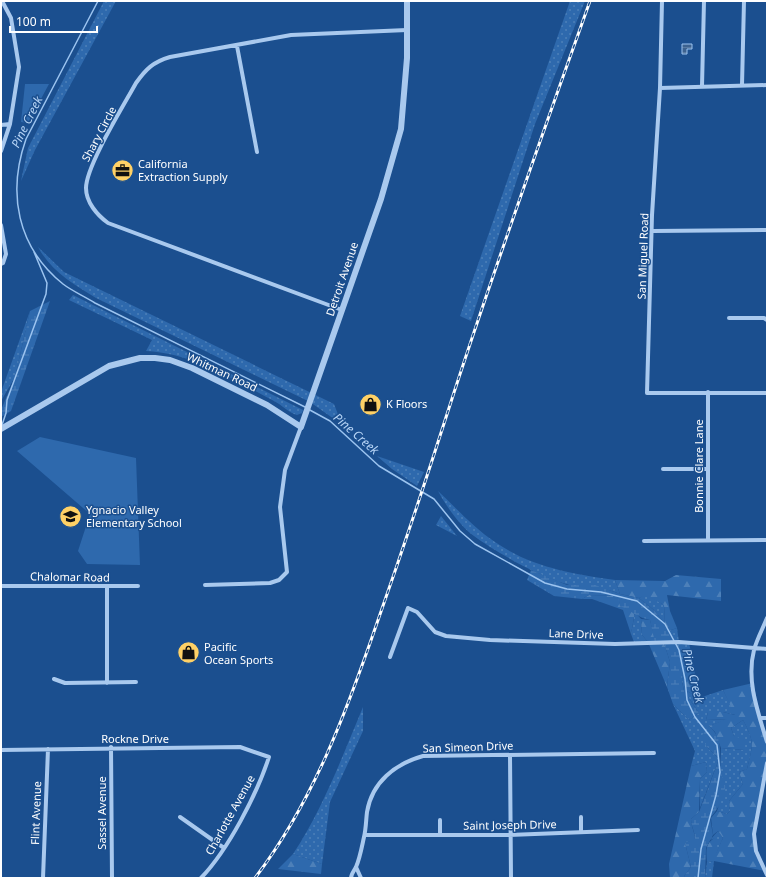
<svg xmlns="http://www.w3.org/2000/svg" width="768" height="879" viewBox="0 0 768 879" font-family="'Noto Sans',sans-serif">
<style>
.grass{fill:url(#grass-dots)}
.forest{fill:url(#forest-firs)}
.wetland{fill:url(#wetland-marsh)}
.green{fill:#2e69ad}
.water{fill:url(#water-rules);stroke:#9cc4f0}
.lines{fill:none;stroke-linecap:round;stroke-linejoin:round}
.stream{stroke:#9cc4f0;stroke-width:1.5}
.minor{stroke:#a9c9ee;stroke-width:4}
.tertiary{stroke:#a9c9ee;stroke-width:6}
.rail-casing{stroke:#fff;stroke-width:3}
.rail{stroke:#1b4f8f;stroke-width:1.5;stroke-dasharray:4.5;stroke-linecap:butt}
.labels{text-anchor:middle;stroke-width:3;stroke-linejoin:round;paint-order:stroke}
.street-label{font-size:11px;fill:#fff;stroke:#1b4f8f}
.poi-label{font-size:11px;fill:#fff;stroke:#1b4f8f;text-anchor:start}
.water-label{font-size:12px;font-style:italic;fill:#b5d3f5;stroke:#1b4f8f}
</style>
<defs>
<pattern id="grass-dots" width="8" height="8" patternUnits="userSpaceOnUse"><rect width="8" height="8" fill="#2e69ad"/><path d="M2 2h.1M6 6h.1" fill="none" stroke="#4d80b9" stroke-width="1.8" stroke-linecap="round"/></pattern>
<pattern id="forest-firs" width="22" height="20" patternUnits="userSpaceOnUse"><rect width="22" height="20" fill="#2e69ad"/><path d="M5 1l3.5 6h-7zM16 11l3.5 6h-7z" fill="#4d80b9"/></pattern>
<pattern id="wetland-marsh" width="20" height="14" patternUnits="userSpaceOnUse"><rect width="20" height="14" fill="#2e69ad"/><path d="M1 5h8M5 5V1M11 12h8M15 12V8" fill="none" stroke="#4d80b9"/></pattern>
<pattern id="water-rules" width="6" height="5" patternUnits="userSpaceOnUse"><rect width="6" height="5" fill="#3c6290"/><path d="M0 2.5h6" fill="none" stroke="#597aa1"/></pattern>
</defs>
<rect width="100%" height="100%" fill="#1b4f8f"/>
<path class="grass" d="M104,1H116L35,150L21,181L28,148Z
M570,1H585L535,124L471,321L460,316Z
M38,247L64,272L334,404L339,417L334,419L310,402L96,298C73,284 51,271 38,247Z
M73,295L303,410L302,413L297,415C289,413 282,405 274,401C234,380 192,353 146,351L152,340L69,300Z
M30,311L15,377L1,401V392Z
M377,456L424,472L417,486L392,469Z
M438,491C456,508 474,528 495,542C531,567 573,574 615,580L620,594C600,585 585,590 566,584C539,576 497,553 474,536C460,526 446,506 438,491Z
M441,516L457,536L436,525Z
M646,594L664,605L665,624L654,610L639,598Z
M635,612L641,619L642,635L648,642H634L631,634Z
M677,628L679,642L689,643L692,657L683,669L687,691L699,698L723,690L736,715L723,712H708L706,720L729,719L709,726L706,746L719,759L700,808V779L707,772L706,762L691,766L695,751L673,704L689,720L699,713L684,691L682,681L683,668L679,650L668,631Z
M363,707V731L330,802L322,864L293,854C323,809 342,757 363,707Z
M743,720C755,742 753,745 747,769L739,772L743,784L729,801L730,811L727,814L717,811L725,787L720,772L721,748L744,750L734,736L731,728Z
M718,831L723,838L716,854V838L710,840Z
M714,861L712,878H705L707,862Z"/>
<path class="forest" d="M676,575L721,579V601L667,595L670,611L677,628L668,631L665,624L664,605L646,595L639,598L620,594L615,580L665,581Z
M589,595L619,596L620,606L635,612L631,634L623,610L592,599H582Z
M641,619L650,620L656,643H664L670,662L667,687L648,642L642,635Z
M692,657L699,698L687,691L683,669Z
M753,683L767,742V763L754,834L756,851L765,871L714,861L707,862C706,851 705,843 716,837V853L723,838L718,831L713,835L711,818L717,811L727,814L730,811L729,801L743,784L739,772L747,769C753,744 755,743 743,720L731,728L734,736L746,740L744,750L721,748L715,732L709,726L727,719L706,720L708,712H723L735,715L723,690Z
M706,762L707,772L700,779L699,812L691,819C691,827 695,832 695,840L685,843L691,867L684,876L685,878H670L669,864L691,766Z
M293,854L322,864L321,874L278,869Z"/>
<path class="wetland" d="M50,301L11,411L1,417V410L15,377L30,311Z
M531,570L567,585H595L620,594L639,598L654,610L665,624L679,650L683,669L682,681L684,691L699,713L689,720L673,704L667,687L670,662L664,643H655L650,620C639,618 631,611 620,606L618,596L589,595L582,599L554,596L527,580Z
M709,726C726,742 717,753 721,773C722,777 726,783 725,788C724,798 717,811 710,818L713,835L706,848L705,878H685L684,876L691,867L685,843L695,839C695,831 691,827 691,819L699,812L719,759L706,746L702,735L707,730Z"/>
<path class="green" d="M25,84H49L28,123L21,122Z
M40,437L136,458L140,565L87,564L78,551L90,514L17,451Z"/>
<path class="water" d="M682,44H692V49H687V54H682Z"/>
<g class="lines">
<path class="stream" d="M98,1L26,139C7,193 17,247 63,284C72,291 84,296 95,303L305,407
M308,409L330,421L379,466L434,499L460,531L475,544L545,583L567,589L601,592L637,601L665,624L679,650L685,679L687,700L695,717L717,745L720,772L716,795L701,849L698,878
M2,425L6,413L7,400L46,294L47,283L34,252"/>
<path class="minor" d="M662,1L660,88L652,215L647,393H767
M237,46L257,152
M742,85L744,1
M702,86L704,1
M660,88L767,85
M1,125L10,124
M1,151L10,124L19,67L11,18L2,1
M1,225L6,254L3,263L1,264
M653,231L767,230
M342,310L108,223C97,215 86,202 86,188C86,166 124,105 136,83C146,69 153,62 170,57L291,35L407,30
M729,318H764L767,320
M663,469H707
M708,540V392
M644,541L767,540
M205,585L270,583L279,580L287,572L280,507L285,470L301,427
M1,586H138
M107,586V683
M767,618C763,628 757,639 754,650C746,681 758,712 767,742
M390,657L408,608L417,612L435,632L446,636L490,640L615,644L679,642L767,649
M54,679L65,683L136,682
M760,718H767
M111,747L112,878
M1,750L240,747L269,757C257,794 228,850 201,878
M510,755L511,878
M767,763L754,834L756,851L767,875
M180,817L224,848
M581,817V832
M365,835H509L638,830
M440,835V820
M356,867L361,878
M43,878L48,749
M351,878C351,874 354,871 356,867C360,858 362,846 364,837C366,829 366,820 367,812C372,782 395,764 423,756L654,753"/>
<path class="tertiary" d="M1,429L109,366L140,358H155L170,360L192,368L267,405L301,427L381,199L401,129L407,58V1"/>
<defs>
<path id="rail" d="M255,878C313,802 346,713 377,623C402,552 426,480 449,408C493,271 542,136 590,1"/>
</defs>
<use href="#rail" class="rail-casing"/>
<use href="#rail" class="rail"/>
</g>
<defs>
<symbol id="office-disc" viewBox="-11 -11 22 22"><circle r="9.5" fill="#ffd166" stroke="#1b4f8f"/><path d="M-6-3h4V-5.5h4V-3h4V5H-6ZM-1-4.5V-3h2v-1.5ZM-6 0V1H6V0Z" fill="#111"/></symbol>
<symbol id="shop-disc" viewBox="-11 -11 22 22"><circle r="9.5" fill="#ffd166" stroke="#1b4f8f"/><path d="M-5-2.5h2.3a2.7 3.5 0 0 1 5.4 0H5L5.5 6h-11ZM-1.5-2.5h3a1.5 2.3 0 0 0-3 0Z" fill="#111"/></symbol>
<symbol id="school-disc" viewBox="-11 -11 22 22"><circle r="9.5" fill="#ffd166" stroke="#1b4f8f"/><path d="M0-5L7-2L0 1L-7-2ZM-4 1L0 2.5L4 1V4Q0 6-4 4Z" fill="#111"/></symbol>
</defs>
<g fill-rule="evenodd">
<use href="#office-disc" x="110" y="158" width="25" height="25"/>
<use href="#shop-disc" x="358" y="392" width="25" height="25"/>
<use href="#school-disc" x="58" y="504" width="25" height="25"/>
<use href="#shop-disc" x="176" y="640" width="25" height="25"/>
</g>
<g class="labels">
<g class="street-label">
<text transform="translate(99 134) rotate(-62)" y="4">Shary Circle</text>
<text transform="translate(643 256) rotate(-88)" y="4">San Miguel Road</text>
<text transform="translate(342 279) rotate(-71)" y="4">Detroit Avenue</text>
<text transform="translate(222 372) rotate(25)" y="4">Whitman Road</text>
<text transform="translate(699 466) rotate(-90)" y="4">Bonnie Clare Lane</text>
<text transform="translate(70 577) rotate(1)" y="4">Chalomar Road</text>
<text transform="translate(576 634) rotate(2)" y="4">Lane Drive</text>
<text x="135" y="743">Rockne Drive</text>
<text transform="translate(468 747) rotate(-2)" y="4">San Simeon Drive</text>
<text transform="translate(36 813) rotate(-88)" y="4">Flint Avenue</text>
<text transform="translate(102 813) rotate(-90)" y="4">Sassel Avenue</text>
<text transform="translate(230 815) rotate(-61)" y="4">Charlotte Avenue</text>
<text transform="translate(510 825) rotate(-1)" y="4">Saint Joseph Drive</text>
</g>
<g class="poi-label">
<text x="138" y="168">California<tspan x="138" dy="13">Extraction Supply</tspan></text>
<text x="386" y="408">K Floors</text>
<text x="86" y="514">Ygnacio Valley<tspan x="86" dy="13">Elementary School</tspan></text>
<text x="204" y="651">Pacific<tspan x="204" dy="13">Ocean Sports</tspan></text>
</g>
<g class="water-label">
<text transform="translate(27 122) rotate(-64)" y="4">Pine Creek</text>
<text transform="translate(356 434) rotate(41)" y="4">Pine Creek</text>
<text transform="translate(693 676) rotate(76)" y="4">Pine Creek</text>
</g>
</g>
<rect width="768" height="879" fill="none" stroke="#ffffff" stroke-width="4"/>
<path d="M10 26v6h87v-6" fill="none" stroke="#ffffff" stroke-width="2"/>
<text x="16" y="26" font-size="12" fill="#ffffff" stroke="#1b4f8f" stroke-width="3" paint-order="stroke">100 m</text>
</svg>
